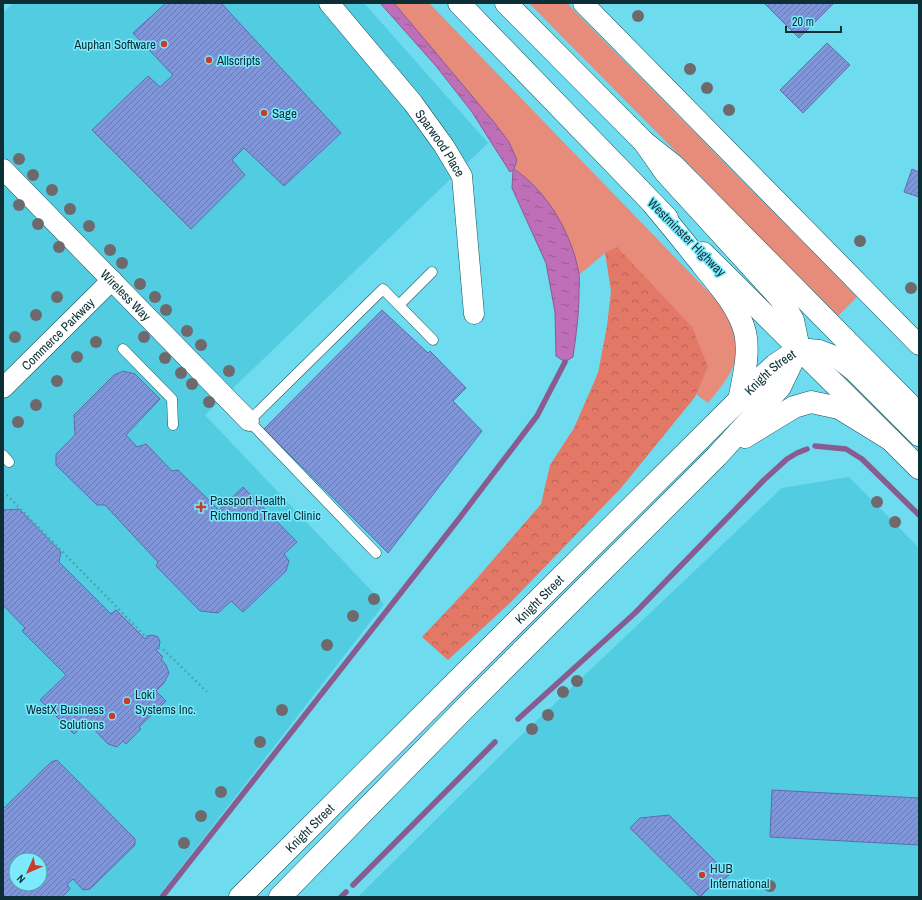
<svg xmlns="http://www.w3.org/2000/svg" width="922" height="900" viewBox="0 0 922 900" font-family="'Archivo Narrow',sans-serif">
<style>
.built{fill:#52cce1;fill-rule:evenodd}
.grass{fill:#e78b7b}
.forest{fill:url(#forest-crowns)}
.water{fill:url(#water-ripples);stroke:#885c90}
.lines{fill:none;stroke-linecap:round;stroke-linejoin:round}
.stream{stroke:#885c90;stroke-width:5.5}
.building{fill:url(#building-hatch);stroke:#5b6dae;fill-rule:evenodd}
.service-casing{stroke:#14525b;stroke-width:11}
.minor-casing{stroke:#14525b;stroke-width:21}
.secondary-casing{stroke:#14525b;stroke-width:23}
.motorway-casing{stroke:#14525b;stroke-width:23}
.path{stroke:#4ea4b3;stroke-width:2.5;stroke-dasharray:2 3;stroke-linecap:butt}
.service{stroke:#fff;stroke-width:10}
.minor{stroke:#fff;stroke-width:20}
.secondary{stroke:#fff;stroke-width:22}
.motorway{stroke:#fff;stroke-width:22}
.tree{fill:#6e696d}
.poi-dot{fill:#c83c2a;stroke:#7ce9fc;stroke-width:1.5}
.labels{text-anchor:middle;stroke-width:3;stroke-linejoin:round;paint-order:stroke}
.poi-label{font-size:13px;fill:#0b2f35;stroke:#7ce9fc;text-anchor:start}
.street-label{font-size:13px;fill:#0b2f35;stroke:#7ce9fc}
</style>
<defs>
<pattern id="forest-crowns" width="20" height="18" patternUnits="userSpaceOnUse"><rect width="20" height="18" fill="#e37867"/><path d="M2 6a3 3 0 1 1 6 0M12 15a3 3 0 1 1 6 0" fill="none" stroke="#b66356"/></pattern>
<pattern id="water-ripples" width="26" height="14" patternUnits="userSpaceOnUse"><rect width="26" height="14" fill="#be6fb7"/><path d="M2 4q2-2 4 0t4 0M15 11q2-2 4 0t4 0" fill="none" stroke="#995c96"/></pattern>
<pattern id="building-hatch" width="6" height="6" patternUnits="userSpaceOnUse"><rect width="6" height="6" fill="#8195d9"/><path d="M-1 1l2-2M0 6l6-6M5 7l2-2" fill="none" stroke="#687ab1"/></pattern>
</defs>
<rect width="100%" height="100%" fill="#6edbef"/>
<path class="built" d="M13,3H364L488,143L205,415L384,604L158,897H3V13ZM16,860H40V884H16Z
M849,477L919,548V897H358L512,744L782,488Z"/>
<path class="grass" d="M394,3H429L724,308C728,316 734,325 736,333C742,363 726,381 708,403L696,394L708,367L605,253L579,275L569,240L523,176L514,169L517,160L509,142L493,121Z
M529,3H567L857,297L838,316Z"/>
<path class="forest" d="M617,247L692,327L708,367L695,397L621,488L510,603L448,660L422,637L472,584L541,504L550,465L574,428L598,373L607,326L611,291L605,253Z"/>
<path class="water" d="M380,3H394L493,121L509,142L517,160L514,169C548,192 572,234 579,274C580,280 579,287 579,293C579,315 576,335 573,357L565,362L556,356L555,312L546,263L512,188L513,170L510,172L472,112L436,66Z"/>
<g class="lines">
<path class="stream" d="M815,446L846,449L862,459L919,515
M518,719L635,613L764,480L787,459L797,453L807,449
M353,885L495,742
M162,897L458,520L537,416L565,362
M341,897L346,892"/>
</g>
<path class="building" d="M166,3H221L341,133L284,186L244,148L232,160L245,175L191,229L92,130L148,76L160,87L173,75L133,33Z
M764,3H834L799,38Z
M827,43L850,65L803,113L780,90Z
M912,169L919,172V197L904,192Z
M382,310L428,353L430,351L466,388L453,401L482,431L388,553L264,429Z
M123,371L135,374L160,399L126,435L137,447L146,444L172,471L178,470L219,510L243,487L297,542L284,554L289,561L286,571L243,612L231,601L218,613L200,611L156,566L158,562L105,505H97L56,465V454L75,435L74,415L114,375Z
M19,509L61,552L59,562L111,614L116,610L145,639L147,636L152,635L158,637L160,642L159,647L156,650L163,657L161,659L166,665L169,673L164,683L156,691L166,701L139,727L141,729L126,744L123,741L117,747L108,744L87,722L74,734L40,700L66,675L22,631L25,628L3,605V510Z
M57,760L135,839V845L90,889L83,890L73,879L67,884L70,889L62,897H3V809L51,762ZM16,860H40V884H16Z
M772,790L919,798V845L770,837Z
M669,815L729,875L715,888L712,885L700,897L630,828L640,818Z"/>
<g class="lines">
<defs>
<path id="service" d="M399,305L432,272
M123,349L172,399L173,425
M3,455L9,462
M376,553L249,421L383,289L433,340"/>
<g id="minor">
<path id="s1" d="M329,3L413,103L444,146L462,176L474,314"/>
<path d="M583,3L919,345"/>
<path id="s2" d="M3,169L249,421"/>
<path id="s3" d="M3,388L112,280"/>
</g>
<path id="secondary" d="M459,3L667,218
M506,3L644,142L673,165L919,414
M703,253L919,468"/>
<g id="motorway">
<path d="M644,142L665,172L780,298L793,320L799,349"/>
<path d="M653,204C669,223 685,243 701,263C717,284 738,305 745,332C750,354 743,379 739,401"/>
<path d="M799,349L819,351L840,359L855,371L919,435"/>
<path d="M745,437L794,407L811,402L839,408L891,440"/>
<path id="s4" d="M240,897L762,377L775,365L799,349"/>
<path d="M280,897L465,708L717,456L780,387L797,352"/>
</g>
</defs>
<use href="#service" class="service-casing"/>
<use href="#minor" class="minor-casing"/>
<use href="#secondary" class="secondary-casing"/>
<use href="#motorway" class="motorway-casing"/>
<path class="path" d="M3,491L146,637
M158,648L164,650L207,692"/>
<use href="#service" class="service"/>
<use href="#minor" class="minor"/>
<use href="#secondary" class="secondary"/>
<use href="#motorway" class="motorway"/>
</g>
<g class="tree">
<circle cx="638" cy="16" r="6"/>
<circle cx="690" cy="69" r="6"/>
<circle cx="707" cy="88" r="6"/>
<circle cx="729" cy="110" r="6"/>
<circle cx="19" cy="159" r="6"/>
<circle cx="33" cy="175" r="6"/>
<circle cx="52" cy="190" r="6"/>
<circle cx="19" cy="205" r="6"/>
<circle cx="70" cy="209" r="6"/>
<circle cx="38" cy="224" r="6"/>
<circle cx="89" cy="226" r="6"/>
<circle cx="860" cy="241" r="6"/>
<circle cx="59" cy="247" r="6"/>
<circle cx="110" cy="250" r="6"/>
<circle cx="122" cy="263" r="6"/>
<circle cx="140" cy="284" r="6"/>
<circle cx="911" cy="288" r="6"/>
<circle cx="57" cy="297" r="6"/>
<circle cx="155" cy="297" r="6"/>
<circle cx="166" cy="310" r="6"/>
<circle cx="36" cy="315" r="6"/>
<circle cx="187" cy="331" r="6"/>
<circle cx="15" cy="337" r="6"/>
<circle cx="144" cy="337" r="6"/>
<circle cx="96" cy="342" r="6"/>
<circle cx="201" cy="345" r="6"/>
<circle cx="77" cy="357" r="6"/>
<circle cx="165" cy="358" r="6"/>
<circle cx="229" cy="371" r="6"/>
<circle cx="181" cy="373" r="6"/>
<circle cx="57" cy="381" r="6"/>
<circle cx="192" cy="384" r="6"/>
<circle cx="209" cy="402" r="6"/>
<circle cx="36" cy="405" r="6"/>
<circle cx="18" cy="422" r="6"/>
<circle cx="877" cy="502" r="6"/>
<circle cx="895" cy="522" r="6"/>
<circle cx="374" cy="599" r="6"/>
<circle cx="353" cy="616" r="6"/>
<circle cx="327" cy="645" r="6"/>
<circle cx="577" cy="681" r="6"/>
<circle cx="563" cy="692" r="6"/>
<circle cx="282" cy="710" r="6"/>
<circle cx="548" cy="715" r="6"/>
<circle cx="532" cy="729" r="6"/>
<circle cx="260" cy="742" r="6"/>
<circle cx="221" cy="792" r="6"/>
<circle cx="201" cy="816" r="6"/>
<circle cx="184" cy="843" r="6"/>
<circle cx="770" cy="886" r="6"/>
</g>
<g class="poi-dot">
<circle cx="164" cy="44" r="4"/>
<circle cx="209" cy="60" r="4"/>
<circle cx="264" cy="113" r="4"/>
<path d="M199 501h4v4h4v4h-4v4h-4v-4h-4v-4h4z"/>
<circle cx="127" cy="701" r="4"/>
<circle cx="112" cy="716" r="4"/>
<circle cx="702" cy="875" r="4"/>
</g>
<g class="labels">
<g class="poi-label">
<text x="156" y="49" text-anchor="end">Auphan Software</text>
<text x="217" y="65">Allscripts</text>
<text x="272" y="118">Sage</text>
<text x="210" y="505">Passport Health<tspan x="210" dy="15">Richmond Travel Clinic</tspan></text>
<text x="135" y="699">Loki<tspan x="135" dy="15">Systems Inc.</tspan></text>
<text x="104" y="714" text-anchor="end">WestX Business<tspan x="104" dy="15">Solutions</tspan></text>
<text x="710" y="873">HUB<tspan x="710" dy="15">International</tspan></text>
</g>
<g class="street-label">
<text dy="5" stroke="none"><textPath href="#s1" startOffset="179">Sparwood Place</textPath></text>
<text transform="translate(687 237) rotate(45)" y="5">Westminster Highway</text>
<text dy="5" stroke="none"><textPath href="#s2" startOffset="176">Wireless Way</textPath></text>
<text dy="5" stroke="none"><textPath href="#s3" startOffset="77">Commerce Parkway</textPath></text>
<text dy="5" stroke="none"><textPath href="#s4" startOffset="746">Knight Street</textPath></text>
<text dy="5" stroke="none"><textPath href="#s4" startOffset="422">Knight Street</textPath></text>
<text dy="5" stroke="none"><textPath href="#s4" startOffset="98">Knight Street</textPath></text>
</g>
</g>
<rect width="922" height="900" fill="none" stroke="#0b2f35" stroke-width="8"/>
<g transform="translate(28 872) rotate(225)"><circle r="19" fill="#7ce9fc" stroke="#4f9fac"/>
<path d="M0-3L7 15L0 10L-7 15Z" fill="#c83c2a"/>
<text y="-6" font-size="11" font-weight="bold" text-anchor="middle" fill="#0b2f35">N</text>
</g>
<path d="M786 26v6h55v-6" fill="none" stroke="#0b2f35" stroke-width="2"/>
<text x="792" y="26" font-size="12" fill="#0b2f35" stroke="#7ce9fc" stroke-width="3" paint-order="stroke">20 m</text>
</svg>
